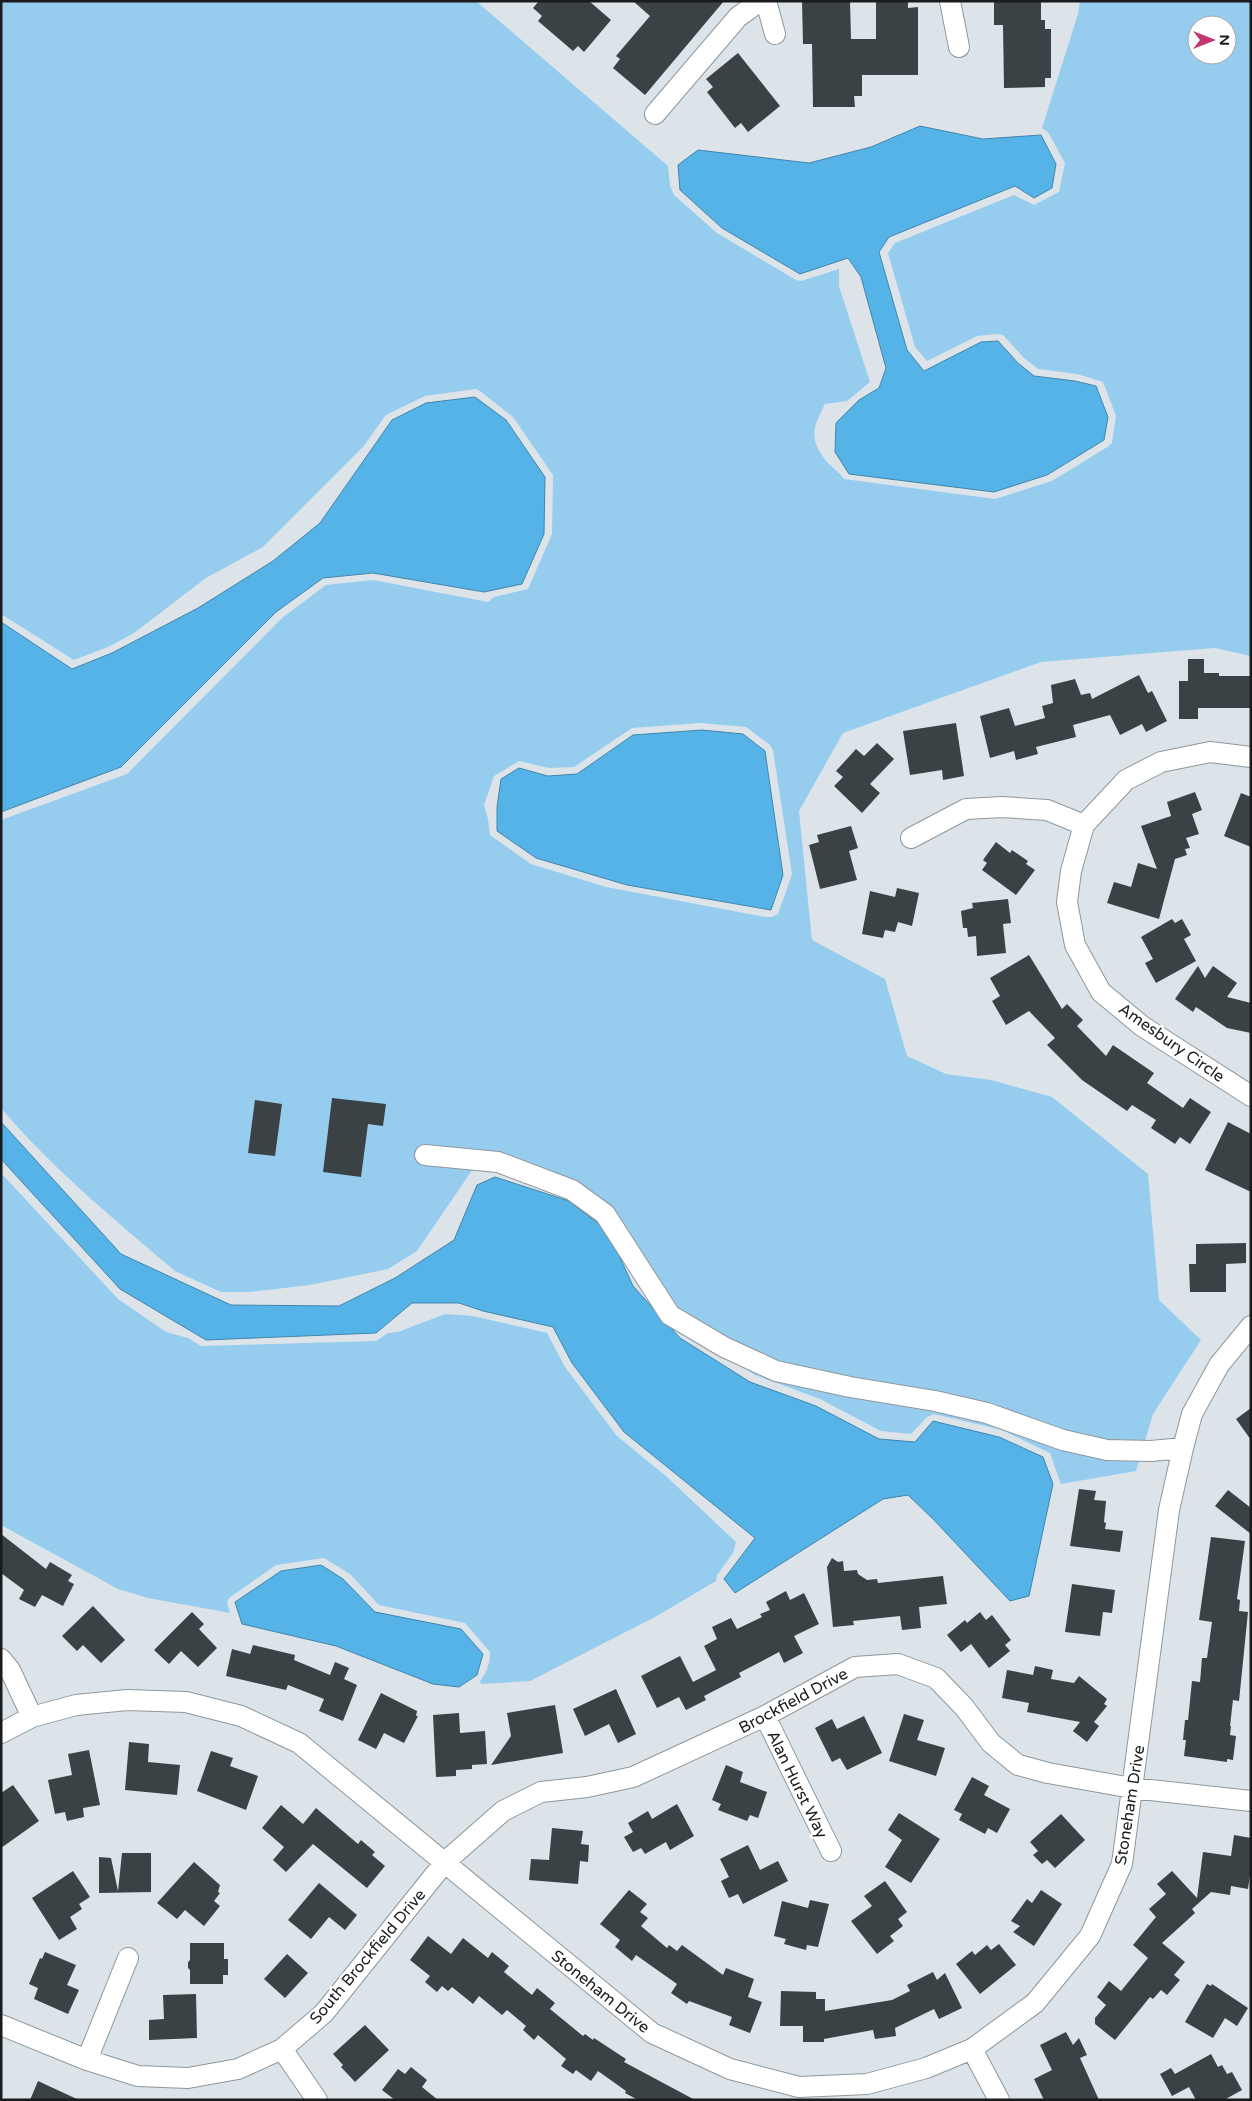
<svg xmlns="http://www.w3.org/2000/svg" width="1252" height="2101" viewBox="0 0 1252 2101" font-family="'Varela Round',sans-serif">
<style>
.green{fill:#96cdef;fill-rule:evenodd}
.water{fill:#55b3e7;stroke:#4385aa}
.building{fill:#3b4246}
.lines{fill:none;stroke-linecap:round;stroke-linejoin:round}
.minor-casing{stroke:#8f979b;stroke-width:22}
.minor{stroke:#fff;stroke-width:20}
.labels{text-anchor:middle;stroke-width:5;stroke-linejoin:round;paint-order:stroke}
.street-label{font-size:16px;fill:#191b1d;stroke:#fff}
</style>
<rect width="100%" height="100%" fill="#dce4e9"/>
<path class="green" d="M1,1H476L668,166L670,186L674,195L717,233L796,280L801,281L839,269V286L870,382L847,401L825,404C813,428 808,438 827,462C833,468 838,471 844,479L995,499L1052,481L1109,446L1112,443L1116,416L1103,382L1077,374L1038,369L1024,358L1003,335L997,334L977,336L927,361L915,347L888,253L895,243L1014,195L1034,205L1059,192L1065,163L1048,132L1042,128L1078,14L1080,1H1251V656L1215,648L1041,662L843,733L799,811L812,940L885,979L907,1056L946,1074L991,1080L1052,1097L1148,1174L1159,1300L1201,1340L1153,1414L1136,1471L1061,1484L1050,1453L1002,1430L934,1414L927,1417L911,1434L881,1431L820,1399L755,1375L686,1332L616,1228L572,1194L494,1170L490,1171L477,1163L417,1251L388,1269L310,1285L250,1292H221L175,1271L169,1266C110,1216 51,1167 1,1108V820L127,774L282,618L326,585L373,580L488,602L494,597L528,589L552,534L553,475L513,417L480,391L476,389L425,396L386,415L363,447L263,547L206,578L134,633L108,647L74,660L1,614ZM1197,25H1227V55H1197ZM701,723L746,727L770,745L773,750L792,874L778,914L772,917H765L606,887L531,864L490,835L488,819L484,805L494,776L519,761L549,768L574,767L632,728Z
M1,1173L118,1299L166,1332L188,1338L201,1346L376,1341L388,1333L398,1332L445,1314L473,1316L547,1333L565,1367L617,1436L667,1477L736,1542L733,1553L717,1575L716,1581L655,1617L530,1681L481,1684L480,1681C486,1674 491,1661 490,1652L465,1623L379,1605L350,1574L324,1558L276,1565L229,1598L227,1602L230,1613L148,1598L118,1589L1,1525Z"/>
<path class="water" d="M920,126L983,139L1041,135L1056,164L1052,188L1034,198L1015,186L889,237L879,252L907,350L924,371L981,342L998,341L1018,363L1034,376L1075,381L1096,386L1108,417L1104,440L1047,475L994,492L849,474L835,452L836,423L859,400L879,388L886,368L861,277L848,258L800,274L722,228L680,190L678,165L698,150L809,163L871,147Z
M475,397L506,420L545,477L544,534L522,584L484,592L373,573L323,578L276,612L121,767L1,812V622L72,669L112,653L198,608L273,561L320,523L392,420L426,403Z
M702,730L743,734L765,751L783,875L771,910L627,885L536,858L497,831V807L501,779L519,768L548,776L577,774L633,735Z
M1,1122L121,1254L231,1305L339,1306L395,1278L454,1240L477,1185L495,1177L569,1201L608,1231L633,1286L680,1338L750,1382L816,1406L879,1439L915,1442L933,1421L999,1437L1043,1457L1053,1484L1029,1596L1010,1601L933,1519L908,1495L883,1499L735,1593L724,1579L755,1538L624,1432L572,1363L553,1327L483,1311L459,1303H412L376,1333L206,1340L120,1289L1,1159Z
M321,1565L343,1579L375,1612L461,1629L483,1654L477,1675L459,1687L433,1684L336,1646L242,1624L235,1602L281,1571Z"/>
<path class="building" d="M539,1H589L611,20L584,52L578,46L573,51L538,21L542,16L533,8Z
M633,1H724L645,95L613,68L620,59L616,56L650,16Z
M802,1H850L851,39H876V1H908V8L918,7V75H862V96H854L855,107H813L812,44H803Z
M994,1H1041V20H1045V29H1051V78H1045V87L1004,88L1003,25H994Z
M738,53L780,106L748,132L741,123L735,128L707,92L713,87L706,79Z
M1188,659H1204V673H1219V676H1251V708H1198V719H1179V681H1188Z
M1139,675L1148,693L1152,691L1167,721L1146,732L1142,724L1120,735L1110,715L1073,725L1076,737L1036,747L1038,754L1016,760L1014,751L990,758L980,716L1009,708L1015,726L1045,718L1042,706L1053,703L1051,685L1075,679L1081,695L1090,693L1092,699Z
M956,723L964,776L943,780L942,770L910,775L903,731Z
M877,743L894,759L870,784L880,793L862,813L834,786L843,777L836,771L856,749L864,756Z
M1195,792L1202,810L1192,814L1199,834L1186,838L1190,848L1185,849L1187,855L1175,859L1159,919L1107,903L1114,882L1131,887L1138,863L1157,869L1141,826L1171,816L1167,802Z
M1241,793L1251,797V847L1224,836Z
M851,826L858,848L849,851L857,880L820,889L809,845L819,842L817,835Z
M996,842L1010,853L1012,850L1028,861L1026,864L1035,870L1016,895L982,870L987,863L983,860Z
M897,888L919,893L912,926L898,922L895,932L885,930L883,938L862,934L870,891L895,897Z
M1008,899L1011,923L1003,924L1006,953L977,956L976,936L968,937L967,928H963L961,911L973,908L972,903Z
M1172,919L1175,923L1182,919L1191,935L1184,939L1196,961L1156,983L1145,963L1153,959L1141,937Z
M1029,955L1062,1009L1067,1004L1083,1020L1077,1026L1106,1056L1113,1045L1154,1073L1147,1083L1183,1108L1190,1098L1211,1112L1190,1144L1180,1137L1175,1144L1151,1128L1156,1120L1132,1105L1127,1111L1082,1080L1047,1045L1055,1038L1029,1011L1006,1025L992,1001L1000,996L990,978Z
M1198,966L1205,978L1213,966L1237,983L1227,997L1251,1003V1033L1227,1028L1196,1007L1193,1012L1175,999Z
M332,1098L386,1104L383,1126L368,1124L361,1177L323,1172Z
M255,1100L282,1104L275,1156L248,1153Z
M1228,1122L1251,1134V1192L1205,1170Z
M1246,1243V1263L1226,1264V1292H1190L1189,1264H1196V1244Z
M1251,1408V1440L1236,1419Z
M1079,1489L1096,1491L1094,1500L1106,1501L1104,1522L1106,1523L1105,1529L1123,1531L1120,1552L1070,1546Z
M1228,1490L1251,1508V1534L1215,1506Z
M1,1534L46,1569L50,1562L72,1575L68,1581L74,1584L63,1606L42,1595L35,1607L19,1599L24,1590L1,1573Z
M1211,1537L1245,1541L1237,1599L1240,1600L1239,1611L1248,1612L1239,1701L1233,1700L1230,1726H1231L1230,1735L1236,1736L1233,1760L1227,1759V1762L1184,1756L1186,1740H1183L1185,1720H1188L1192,1681L1200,1682L1202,1658H1207L1212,1622L1199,1620Z
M832,1558L838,1562L843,1561L844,1571L857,1570L858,1574L867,1580L877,1579L878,1583L943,1576L947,1604L919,1607L921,1628L902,1630L900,1616L853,1621L854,1625L833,1627L827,1567Z
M1072,1584L1115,1590L1112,1613L1103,1612L1100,1636L1065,1632Z
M786,1591L790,1600L804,1593L819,1624L794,1636L803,1653L784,1663L779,1652L739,1673L741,1677L704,1696L706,1700L686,1710L679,1697L657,1708L641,1676L680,1656L693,1682L716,1670L704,1646L717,1639L712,1627L731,1618L737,1629L762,1617L760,1614L770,1610L766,1602Z
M93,1606L125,1640L101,1663L83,1645L77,1651L62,1636Z
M192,1612L204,1624L199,1629L217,1648L198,1667L181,1651L169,1664L154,1650Z
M980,1612L986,1620L992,1615L1011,1640L1005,1645L1010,1651L989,1668L971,1644L961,1652L947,1635L965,1620L967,1623Z
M253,1645L295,1655L294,1660L330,1675L335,1662L349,1668L344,1679L357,1685L343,1721L319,1711L324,1699L288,1685L286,1690L226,1676L232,1649L250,1654Z
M1035,1666L1053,1670L1051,1679L1074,1683L1079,1676L1107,1699L1104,1704L1107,1706L1094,1722L1099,1726L1087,1742L1073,1731L1080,1722L1027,1712L1029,1703L1002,1698L1007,1670L1033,1675Z
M616,1689L636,1734L618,1743L609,1724L585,1736L573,1709Z
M381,1693L417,1711L416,1716H418L404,1743L384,1733L376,1749L358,1740Z
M555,1705L563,1753L491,1765L511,1736L507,1713Z
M459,1713L460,1733L485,1731L487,1764L472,1765V1769L456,1770V1776L436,1777L433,1715Z
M904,1714L924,1720L917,1740L945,1748L936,1776L889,1761Z
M864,1716L882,1753L847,1770L840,1758L832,1762L815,1728L832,1719L837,1729Z
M129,1742L149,1744L148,1762L180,1765L177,1795L125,1790Z
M89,1750L100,1805L83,1808L84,1817L67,1821L65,1812L55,1814L48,1780L72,1775L68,1754Z
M211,1751L233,1758L230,1766L258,1776L246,1810L197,1791Z
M726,1765L743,1772L740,1782L767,1792L758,1818L750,1815L747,1821L718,1810L721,1804L712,1800Z
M972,1777L989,1786L984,1795L1010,1809L997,1833L988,1828L985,1834L959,1820L962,1814L954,1810Z
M13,1785L39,1821L1,1848V1793Z
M677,1804L694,1836L670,1850L666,1842L645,1854L641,1848L633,1852L624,1837L633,1832L628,1823L648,1811L652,1819Z
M281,1805L303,1824L316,1808L358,1844L361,1840L375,1852L372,1855L385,1866L367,1888L313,1844L286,1872L273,1860L284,1847L262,1828Z
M899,1813L940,1839L911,1883L885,1867L902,1840L888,1830Z
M1061,1814L1085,1840L1055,1868L1047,1860L1042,1864L1033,1855L1038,1851L1030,1842Z
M552,1828L583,1831L581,1844L589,1845L588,1862L580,1861L578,1884L529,1880L531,1859L549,1860Z
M1234,1835L1251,1838V1868L1248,1889L1231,1886L1230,1895L1211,1892L1192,1909L1195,1913L1162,1943L1185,1962L1174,1975L1180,1980L1167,1995L1161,1990L1153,1999L1150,1997L1115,2040L1095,2024V2018L1106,2005L1097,1997L1109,1981L1121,1991L1148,1958L1133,1945L1156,1917L1149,1909L1166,1894L1157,1884L1172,1871L1197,1898L1203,1852L1231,1856Z
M748,1845L760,1870L778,1861L788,1881L743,1904L738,1894L729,1898L721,1881L729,1877L720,1859Z
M122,1853H151V1892L99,1893V1857L111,1858L118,1891Z
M194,1862L220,1885L218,1892L220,1893L214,1901L220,1906L204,1926L185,1910L177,1919L157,1903Z
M73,1871L90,1897L79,1904L82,1909L70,1917L77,1929L59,1940L32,1898Z
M885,1881L907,1912L898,1919L903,1926L890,1936L894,1941L877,1954L851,1921L872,1906L864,1896Z
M319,1883L357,1915L345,1930L329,1917L311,1939L288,1920Z
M629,1890L647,1904L640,1912L648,1918L641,1926L667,1948L669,1945L677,1951L682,1945L723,1975L726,1968L754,1979L748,1997L762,2002L750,2033L729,2025L732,2017L689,2001L687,2004L671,1993L677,1984L636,1955L632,1961L615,1947L620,1940L600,1924Z
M1041,1890L1062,1904L1034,1946L1013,1932L1020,1926L1011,1921L1027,1899L1032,1903Z
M810,1900L829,1904L818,1947L807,1945L806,1950L784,1944L786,1939L774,1936L782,1901L808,1908Z
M428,1936L451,1954L463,1938L488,1958L492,1952L509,1966L504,1972L532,1995L537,1988L555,2003L550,2009L583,2036L585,2034L593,2040L594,2038L626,2059L624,2062L695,2100H638L625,2093L626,2091L598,2071L591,2081L576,2070L573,2074L561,2066L566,2059L538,2035L534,2040L523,2030L526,2026L507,2010L502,2015L479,1996L473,2004L452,1987L448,1991L442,1986L437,1992L425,1982L430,1976L410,1960Z
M190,1943H224V1959H228V1975H223V1984H190V1970L188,1968V1962L190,1960Z
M999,1944L1016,1965L980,1994L956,1964L972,1951L975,1955L987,1945L991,1950Z
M45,1952L76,1965L67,1985L79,1990L68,2014L34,1999L38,1988L29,1984L40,1958L42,1959Z
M287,1954L308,1973L285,1998L264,1979Z
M933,1972L937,1980L945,1973L962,2008L939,2019L934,2009L895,2028L896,2036L875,2039L873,2030L824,2039V2042H803V2026H780L781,1991L816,1992V1999H825V2011L892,2000L910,1991L907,1985Z
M1207,1984L1211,1986L1212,1984L1248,2008L1237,2026L1225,2018L1213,2038L1185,2022Z
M196,1994L197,2038L149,2040V2020L164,2019L163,1995Z
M365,2025L389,2050L355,2082L341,2067L343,2065L333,2054Z
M1066,2032L1073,2045L1079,2038L1087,2055L1080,2058L1099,2100H1044L1034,2079L1052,2070L1040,2045Z
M1211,2054L1218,2067L1222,2065L1227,2074L1232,2072L1242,2090L1224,2100H1196L1189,2087L1172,2096L1160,2074L1171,2068L1175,2074Z
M411,2067L427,2080L422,2087L438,2100H395L382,2090L398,2069L405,2074Z
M38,2081L79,2100H30Z"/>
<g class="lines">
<defs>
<path id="minor" d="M766,1L775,34
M950,1L959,47
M655,114L738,17L760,1
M1251,757L1210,752L1161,762L1126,780L1084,825L1071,871L1067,902L1075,945L1101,992L1142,1026L1251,1096
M911,838L966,809L1002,807L1047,810L1084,825
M425,1155L498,1162L572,1190L605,1214L670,1315L724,1347L776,1371L850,1387L935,1401L987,1413L1063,1440L1107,1450L1151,1451L1183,1448
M1,1659L10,1670L32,1717
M765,1716L831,1851
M1,1733L32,1717L76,1705L127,1700L186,1702L241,1716L299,1743L652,2033L730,2069L799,2087L867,2084L926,2068L972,2049L1035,2003L1090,1936L1122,1864L1169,1510L1183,1448L1192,1414L1219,1365L1251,1326
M1,2025L87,2060L138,2076L188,2078L238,2069L282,2049L324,2013L445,1862L503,1811L541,1792L587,1787L633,1777L765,1716L855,1667L898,1664L936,1678L964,1707L991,1743L1018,1765L1048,1773L1132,1788L1251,1801
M282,2049L317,2100
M972,2049L999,2100
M87,2060L128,1958"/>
</defs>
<use href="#minor" class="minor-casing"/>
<use href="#minor" class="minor"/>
</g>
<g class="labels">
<g class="street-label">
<text transform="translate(1172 1042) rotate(35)" y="6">Amesbury Circle</text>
<text transform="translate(793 1700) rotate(-28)" y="6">Brockfield Drive</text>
<text transform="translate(798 1784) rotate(64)" y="6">Alan Hurst Way</text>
<text transform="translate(1129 1805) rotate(-81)" y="6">Stoneham Drive</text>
<text transform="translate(367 1956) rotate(-50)" y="6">South Brockfield Drive</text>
<text transform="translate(601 1991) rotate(39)" y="6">Stoneham Drive</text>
</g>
</g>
<rect width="1252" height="2101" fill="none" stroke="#191b1d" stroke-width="5"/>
<g transform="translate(1212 40) rotate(90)"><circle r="24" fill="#ffffff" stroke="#a3a4a5"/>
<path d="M0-4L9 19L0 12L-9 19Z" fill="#c13770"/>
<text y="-8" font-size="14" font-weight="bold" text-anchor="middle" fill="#191b1d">N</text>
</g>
</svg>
